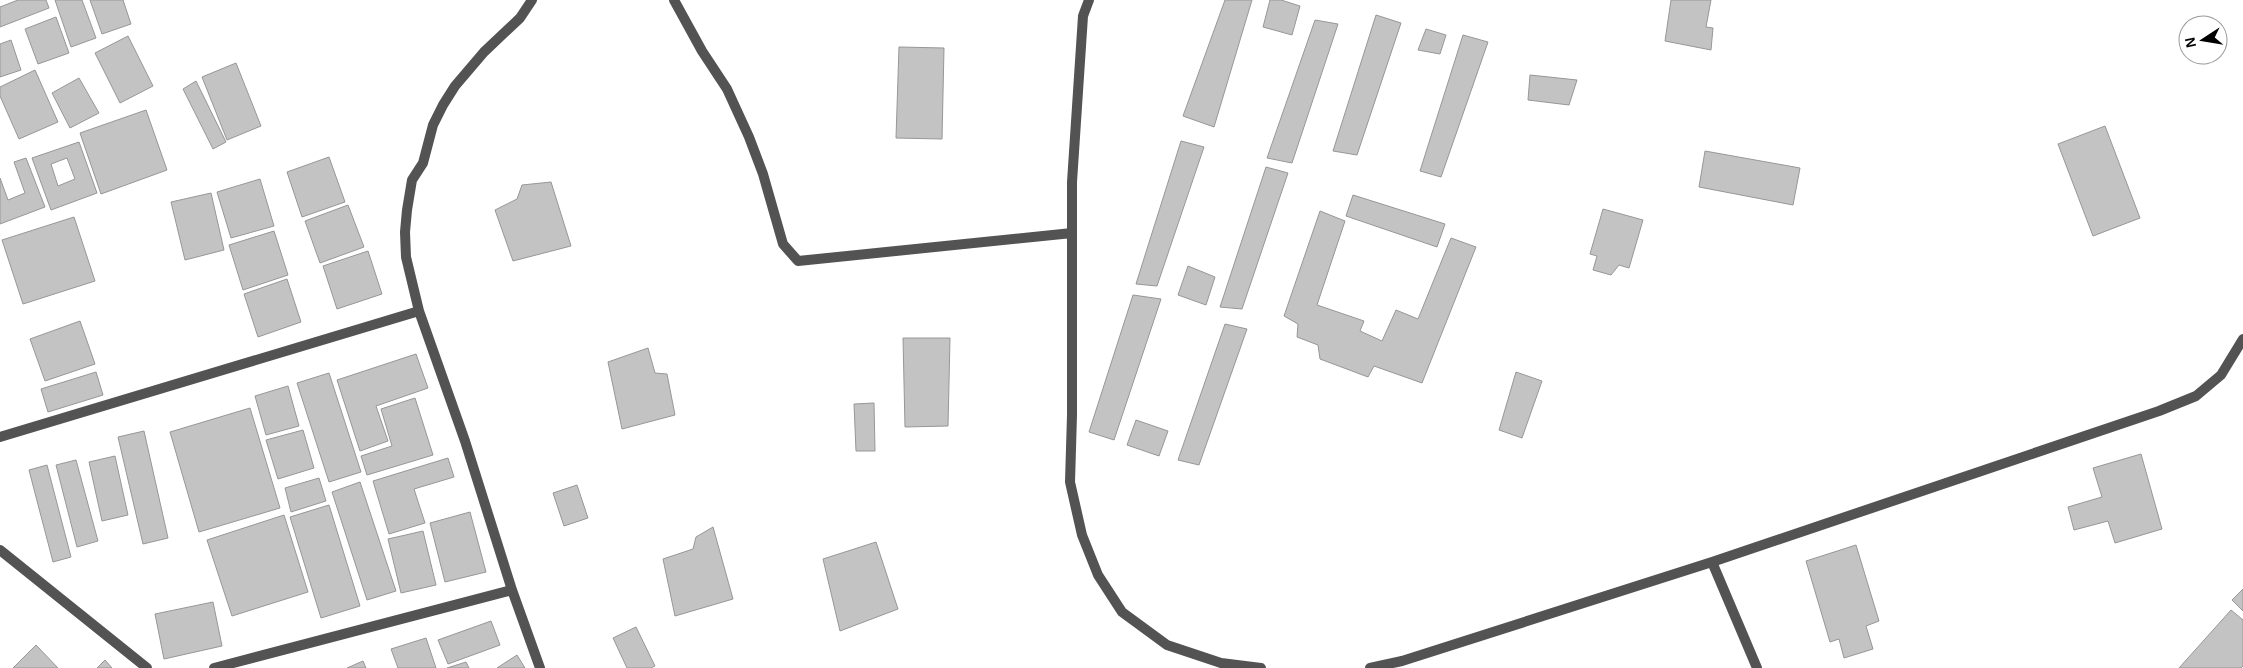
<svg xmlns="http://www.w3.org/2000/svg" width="2243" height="668" viewBox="0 0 2243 668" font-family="Arial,sans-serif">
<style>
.building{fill:#c3c3c3;stroke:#979797;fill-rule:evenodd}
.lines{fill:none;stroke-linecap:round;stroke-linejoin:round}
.street{stroke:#535353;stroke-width:10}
</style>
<rect width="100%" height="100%" fill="#fff"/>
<path class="building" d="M18,0H46L49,8L0,27V7Z
M55,0H82L96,38L71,47Z
M90,0H123L131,24L102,34Z
M1225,0H1252L1214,127L1183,116Z
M1270,0H1281L1300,6L1292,35L1263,27Z
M1671,0H1711L1706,27L1713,28L1711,50L1665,41Z
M1376,15L1401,23L1357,155L1333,151Z
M56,17L69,53L38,64L25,29Z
M1315,20L1338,24L1292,163L1267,158Z
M1426,29L1446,35L1440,54L1418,50Z
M1463,35L1488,42L1441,177L1420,171Z
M128,36L153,86L120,103L95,53Z
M11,40L21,70L0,77V44Z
M899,47L944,48L942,139L896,138Z
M236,63L261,126L227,140L202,77Z
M35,70L58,122L19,139L0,96V87Z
M1530,75L1577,80L1569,105L1528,100Z
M79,78L99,113L70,128L52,93Z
M196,81L226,142L213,149L183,89Z
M146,110L167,170L101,194L80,133Z
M2105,126L2140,218L2093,236L2058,144Z
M1181,141L1204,147L1157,286L1136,284Z
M79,142L97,193L51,210L32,158ZM67,158L75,179L58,186L51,164Z
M1705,151L1800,168L1793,205L1699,187Z
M329,157L345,202L302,217L287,172Z
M26,158L45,207L0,224V178L8,200L25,193L14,162Z
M1266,167L1288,173L1242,309L1220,307Z
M260,179L274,226L231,238L217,192Z
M551,182L571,246L513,261L495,210L517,199L522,185Z
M211,193L224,250L185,260L171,202Z
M1353,195L1445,224L1437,247L1346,216Z
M348,205L364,247L320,263L305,221Z
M1603,209L1643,220L1629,268L1619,265L1611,275L1593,270L1597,256L1590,254Z
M1320,211L1345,221L1317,305L1364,321L1360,331L1382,341L1396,310L1418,319L1451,238L1476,247L1422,383L1374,366L1368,377L1320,359L1318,345L1297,337L1298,324L1284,316Z
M74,217L95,281L23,304L2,240Z
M274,231L288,275L243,290L229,245Z
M368,251L382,294L337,309L323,266Z
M1188,266L1215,277L1206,305L1178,295Z
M287,279L301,322L258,337L244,294Z
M1133,295L1161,299L1114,440L1089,432Z
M80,321L95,364L45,381L30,339Z
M1225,324L1247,329L1199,465L1178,460Z
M903,338H950L948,426L905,427Z
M648,348L655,373L667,374L675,415L622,429L608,362Z
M416,354L428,388L376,406L388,441L360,451L337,380Z
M96,372L103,395L48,412L41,389Z
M1516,372L1542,381L1522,438L1499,430Z
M329,373L361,472L329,482L297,383Z
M288,386L299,426L266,435L255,396Z
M415,398L433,455L367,475L361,456L392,446L381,409Z
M874,403L875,451H856L854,404Z
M250,408L280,508L199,532L170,432Z
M1136,420L1168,431L1159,456L1127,445Z
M303,430L314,468L278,479L266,440Z
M144,431L168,538L143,544L118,437Z
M2141,454L2162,529L2115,543L2108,521L2074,530L2068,507L2102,497L2093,468Z
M115,456L128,515L102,521L89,462Z
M448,458L454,477L414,489L425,523L389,534L373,481Z
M76,460L98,541L77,547L56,465Z
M47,465L71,557L53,562L29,470Z
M319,478L326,501L291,512L285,488Z
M360,482L396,591L367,600L332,492Z
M577,485L588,518L564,526L553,493Z
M329,505L360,606L321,618L290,517Z
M470,512L486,572L445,582L430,523Z
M284,515L308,592L232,616L207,540Z
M713,527L733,599L675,616L663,559L693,549L696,537Z
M423,531L436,585L401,593L388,539Z
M876,542L898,609L840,631L823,559Z
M1856,545L1879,621L1866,626L1873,649L1844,658L1839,639L1830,642L1806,561Z
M2243,589V611L2232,600Z
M213,602L222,646L164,659L155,614Z
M2231,610L2243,620V666L2241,668H2179Z
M491,621L500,645L448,664L438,640Z
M636,627L655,666L651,668H627L613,638Z
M426,638L436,668H398L391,649Z
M36,645L58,668H13Z
M517,655L525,668H497Z
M105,660L112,668H97Z
M363,661L366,668H347Z
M466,662L469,668H447Z"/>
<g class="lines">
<path class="street" d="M532,0L520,18L484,52L455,86L443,105L433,125L423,163L412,180L407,210L405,232L406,257L419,311L465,441L512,590L540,668
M674,0L702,51L727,89L749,137L763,174L783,244L798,261L1072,233
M1089,0L1083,16L1072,182V415L1070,482L1082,535L1098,575L1122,612L1167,645L1221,663L1261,668
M0,437L419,311
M0,550L147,668
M1712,562L1757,668
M214,668L512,590
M1370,668L1402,661L1712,562L2159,411L2196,396L2221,375L2243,339"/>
</g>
<g transform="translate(2203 40) rotate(258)"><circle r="24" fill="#ffffff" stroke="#999999"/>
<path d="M0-4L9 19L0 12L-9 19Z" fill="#000000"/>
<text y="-8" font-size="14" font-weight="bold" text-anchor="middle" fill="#000000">N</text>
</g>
</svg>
